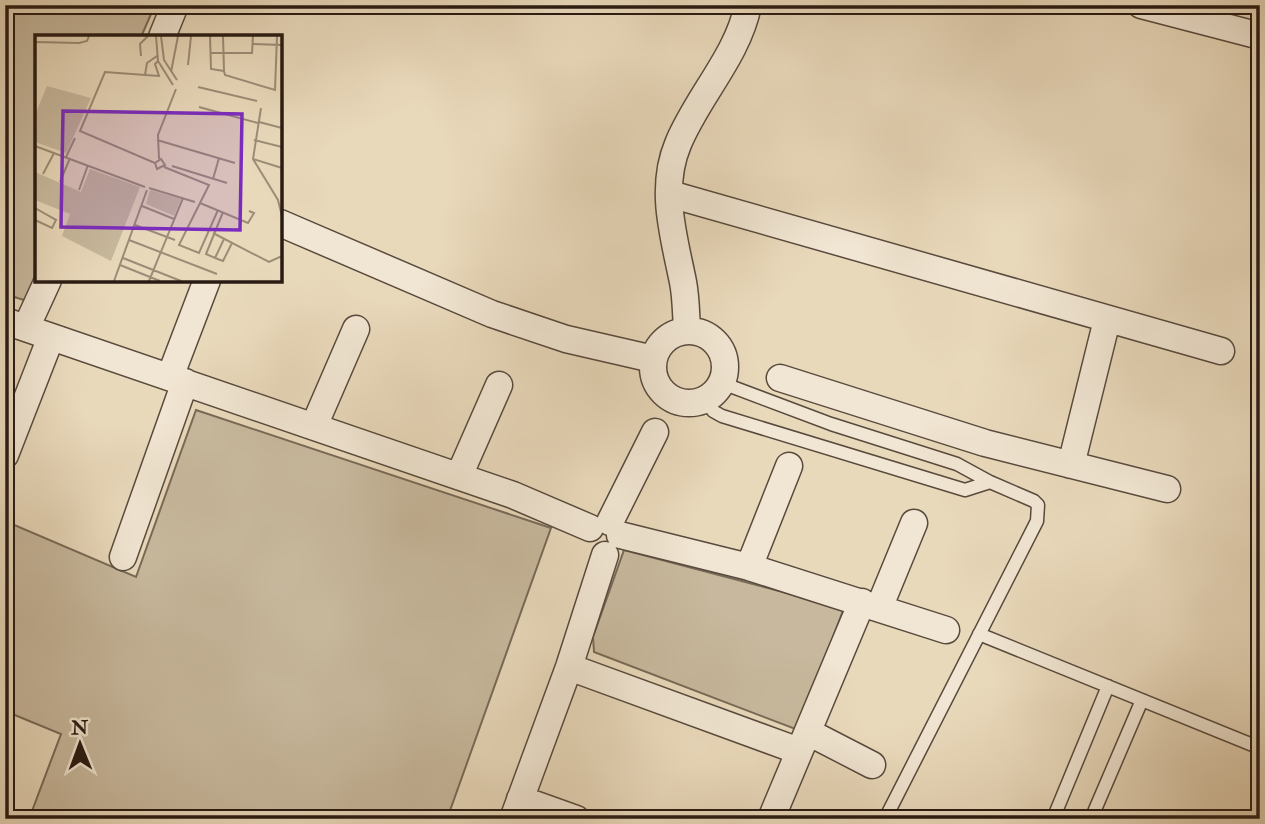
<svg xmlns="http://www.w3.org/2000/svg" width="1265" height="824" viewBox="0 0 1265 824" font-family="'IM FELL Double Pica',serif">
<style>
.green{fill:#c8b99e;stroke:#786a58;stroke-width:2}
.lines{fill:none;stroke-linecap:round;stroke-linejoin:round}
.service-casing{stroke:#584a3d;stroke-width:15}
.minor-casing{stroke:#584a3d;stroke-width:29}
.service{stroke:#f1e6d3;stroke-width:12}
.minor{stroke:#f1e6d3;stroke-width:26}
.inset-road{fill:none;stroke:#9c8d78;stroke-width:2}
.view{fill:#7b2cbf;fill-opacity:0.15;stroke:#7b2cbf;stroke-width:3.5}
.inset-edge{fill:none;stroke:#281b13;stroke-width:3.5}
</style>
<rect width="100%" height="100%" fill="#e9d9bb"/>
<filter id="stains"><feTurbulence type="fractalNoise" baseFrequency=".00286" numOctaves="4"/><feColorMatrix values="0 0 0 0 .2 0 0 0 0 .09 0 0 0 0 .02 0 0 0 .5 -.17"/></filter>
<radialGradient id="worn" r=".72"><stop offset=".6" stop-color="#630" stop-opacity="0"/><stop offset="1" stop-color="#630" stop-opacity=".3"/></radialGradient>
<path class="green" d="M5,5H155L141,37H37V278L27,301L5,294Z
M196,410L551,528L447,819H29L61,734L5,711V521L136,577Z
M624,550L844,608L798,730L594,652L593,637Z"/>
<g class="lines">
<defs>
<path id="service" d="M722,383L831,424L957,464L990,482L1034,501L1038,505L1037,521L885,819
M694,403L710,406L713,411L722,416L965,490L990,482
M979,634L1260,748
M1053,819L1108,686
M1091,819L1142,700"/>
<path id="minor" d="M1141,5L1260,36
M162,37L175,5
M670,194L1221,351
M280,223L492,314L566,339L653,359
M5,321L513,495L590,528
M26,328L48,280
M687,330C686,314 686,297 683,282C674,237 659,189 678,144C697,97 738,56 748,5
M653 367a36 36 0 1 1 72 0a36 36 0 1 1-72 0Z
M170,377L207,280
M780,378L985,443L1167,489
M314,426L356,329
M5,455L51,337
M1071,465L1107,320
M459,476L499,385
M610,522L655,432
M620,535L749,567L946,630
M123,557L185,382
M749,567L789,466
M879,608L914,523
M569,667L799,751
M808,732L872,765
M520,799L576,819
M513,819L569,667L605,555
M771,819L862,602"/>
</defs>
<use href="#service" class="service-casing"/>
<use href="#minor" class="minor-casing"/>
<use href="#service" class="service"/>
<use href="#minor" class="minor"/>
</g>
<g transform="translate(35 35)">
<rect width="247" height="247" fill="#e9d9bb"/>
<path d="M12,51L56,63L31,118L0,107V80ZM55,134L105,152L76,226L27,201L35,179L0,165V137L46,157ZM115,155L146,164L139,181L111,169Z" fill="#c8b99e"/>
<path class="inset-road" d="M121,1L123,26L138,50M126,1L129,25L142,45M175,1L176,34L189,36L188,1M0,7L44,8L52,6L54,1M218,9L247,10M175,18H217L218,1M106,21L105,9L113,1M153,30L156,1M189,36L190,40L240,55L242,1M136,37L143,1M110,40L124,41L120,29L123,26M163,52L222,66M164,72L223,88M226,73L218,124L243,165L247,181M224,87L247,93M122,105L200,128M219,105L247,112M0,111L110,152M31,122L40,103M124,124L123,100L141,54M218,124L247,133M120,128L126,124L130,130L122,134L120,128L45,96L70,37L110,40L112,28L122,21M137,131L192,148M129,132L174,150L144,210L164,218L183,175M8,139L19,118M178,144L184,123M25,147L35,123M114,153L160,167M44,155L53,130M165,168L213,188L219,178L214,176M107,171L139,184M0,173L21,185L17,193L0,185M188,177L171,219L180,223L189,204M100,190L140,205M178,198L234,227L247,221M94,205L182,239M88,223L146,246M180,223L188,226L197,208M85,230L125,246M79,246L112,155M114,246L148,163"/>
<path class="view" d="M28,76L207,79L205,195L26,192Z"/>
<rect width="247" height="247" class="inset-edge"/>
</g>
<rect width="1265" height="824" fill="none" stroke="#e9d9bb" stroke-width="28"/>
<rect x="7" y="7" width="1251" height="810" fill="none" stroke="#281b13" stroke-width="3.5"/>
<rect x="14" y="14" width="1237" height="796" fill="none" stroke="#281b13" stroke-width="2"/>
<g transform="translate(80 744) rotate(359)" stroke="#f1e6d3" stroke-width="5" paint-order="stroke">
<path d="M0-5L12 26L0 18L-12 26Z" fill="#281b13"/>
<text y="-10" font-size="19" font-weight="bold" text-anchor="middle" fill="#281b13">N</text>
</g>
<rect width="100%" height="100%" filter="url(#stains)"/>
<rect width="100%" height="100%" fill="url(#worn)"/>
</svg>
